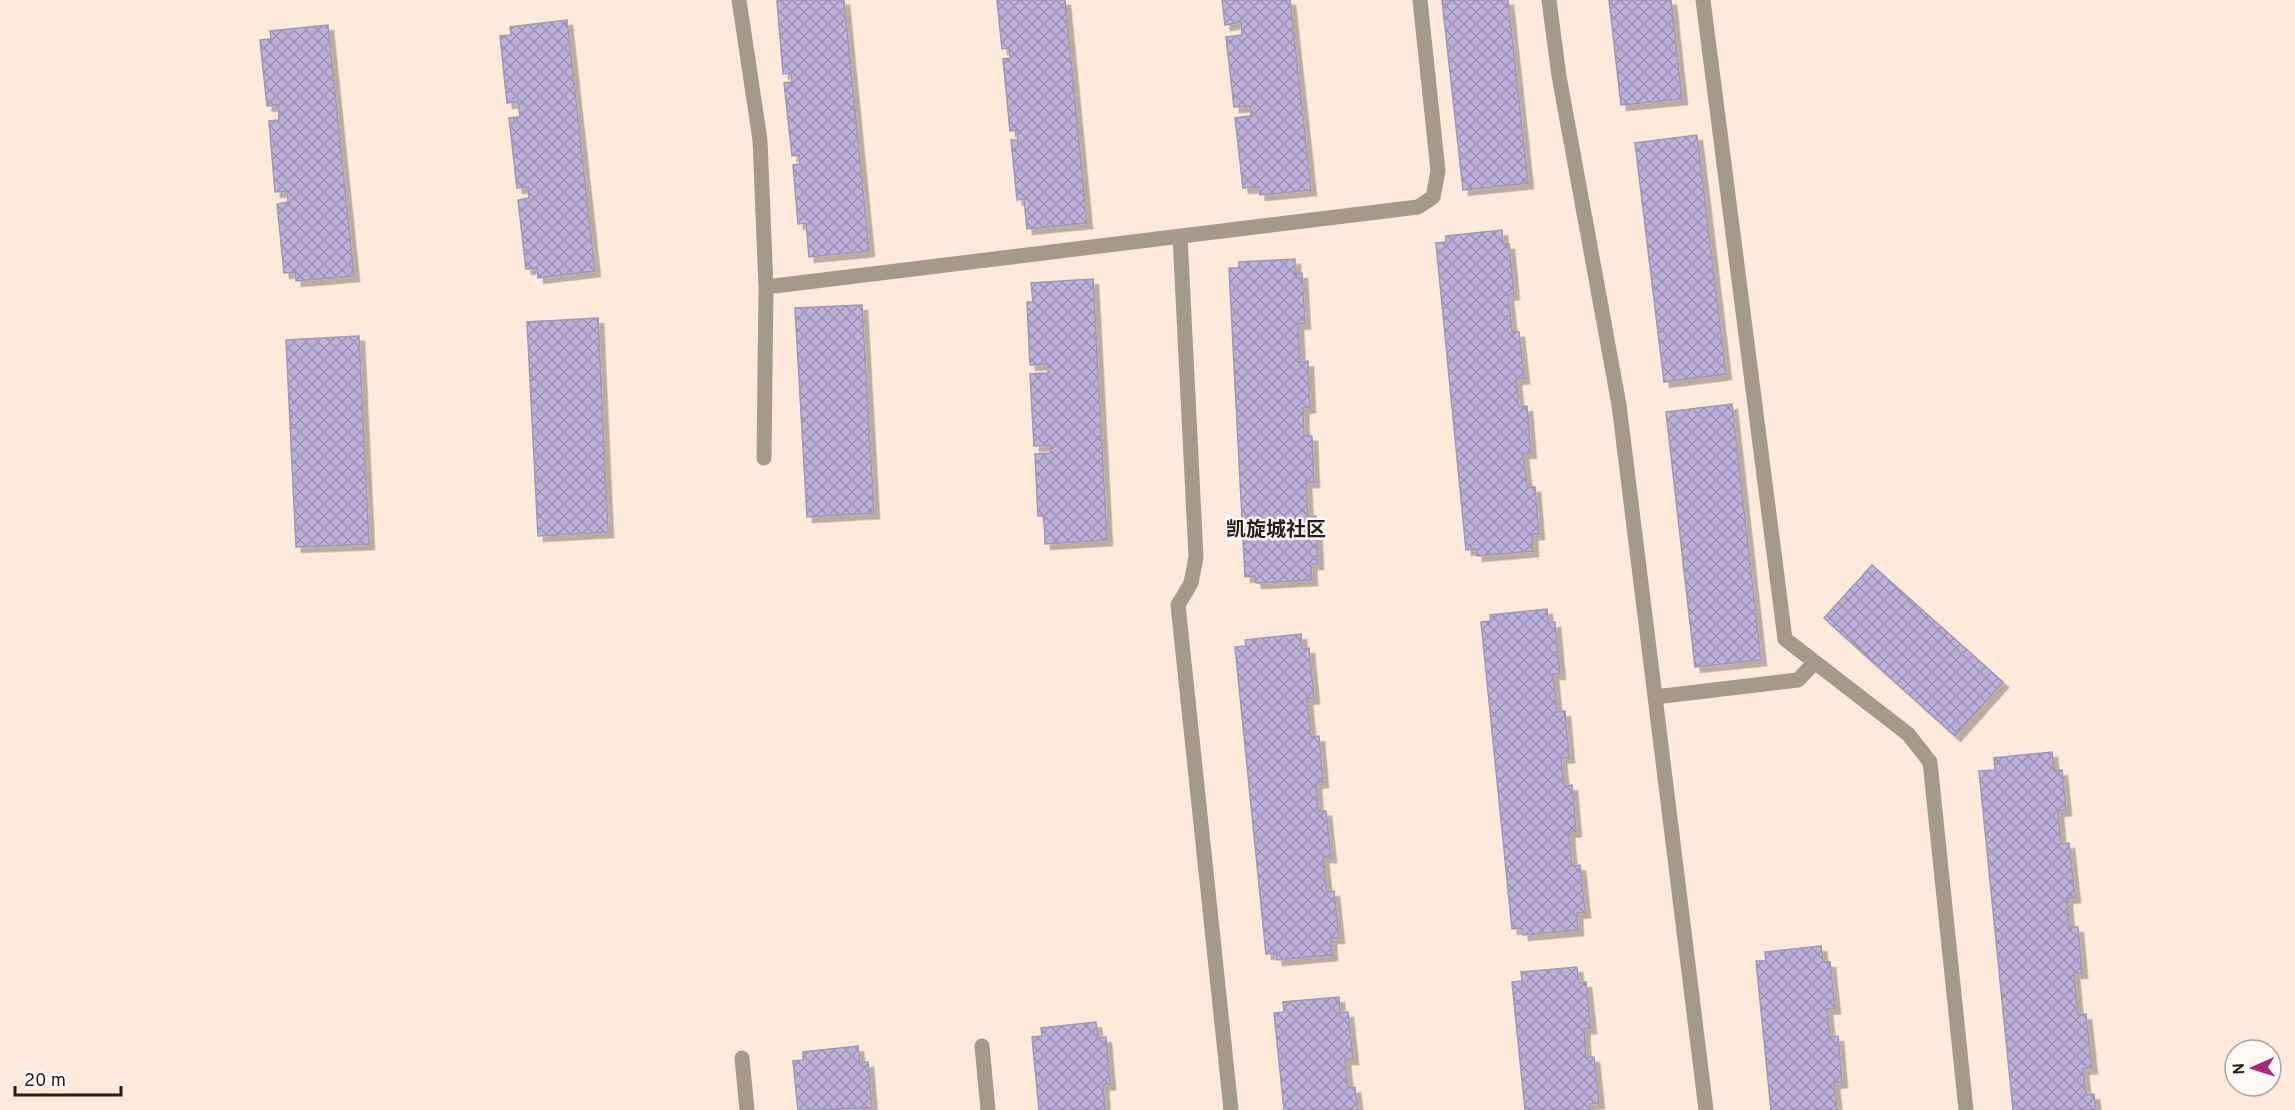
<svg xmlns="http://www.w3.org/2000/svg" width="2295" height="1110" viewBox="0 0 2295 1110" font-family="Overpass,'Noto Sans SC',sans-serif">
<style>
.building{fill:url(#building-cross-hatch);stroke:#9e98b0;stroke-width:1.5;filter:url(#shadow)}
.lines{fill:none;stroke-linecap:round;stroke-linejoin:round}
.service{stroke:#a59988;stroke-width:15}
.labels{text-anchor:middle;stroke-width:5;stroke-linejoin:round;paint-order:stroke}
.neighbourhood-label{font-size:20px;font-weight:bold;fill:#271e18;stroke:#fffaf6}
</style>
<defs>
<pattern id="building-cross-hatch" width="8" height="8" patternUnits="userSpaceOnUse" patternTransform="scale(1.5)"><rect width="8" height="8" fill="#bcb2dc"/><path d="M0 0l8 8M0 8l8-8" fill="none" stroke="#9990b1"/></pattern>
<filter id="shadow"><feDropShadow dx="5.5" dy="5.5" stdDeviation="0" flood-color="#0004"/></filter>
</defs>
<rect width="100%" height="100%" fill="#fdeadb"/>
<path class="building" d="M784,0H844L869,251L809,257L806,223L798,224L793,165L800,164L799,155L792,156L784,83L792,82L791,73L783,74L777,1Z
M997,0H1065L1087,223L1027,229L1024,199L1017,200L1011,140H1018L1017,130L1010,131L1003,59L1010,58L1009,48L1002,49Z
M1222,0H1290L1311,190L1260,195L1259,187L1243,188L1235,118L1251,116L1250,106L1234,107L1226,37L1242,35L1241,22L1225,25Z
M1442,0H1508L1528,183L1463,190Z
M1609,0H1671L1682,99L1621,105Z
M567,20L595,271L538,278L537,268L526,269L518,200L529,198L528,187L517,188L509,118L520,117L518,101L507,103L500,36L511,35L510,27Z
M328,25L354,276L296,281L295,272L284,273L277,204L288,202L287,191L275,192L269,121L279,120L278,105L267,106L260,40L271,39L270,31Z
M1697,135L1726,374L1664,382L1635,143Z
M1502,230L1503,244H1509L1514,294L1508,295L1512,332H1519L1524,378L1516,379L1519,407L1527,406L1531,453H1523L1527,487H1535L1539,534H1532L1533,551L1477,556L1476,549L1466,550L1436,243L1446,242V236Z
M1295,259V273H1302L1305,323L1298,324L1300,362L1308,361L1310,407L1303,408L1304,436H1312L1314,482H1306L1308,517L1316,516L1318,564H1311L1312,580L1256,583L1255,576L1245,577L1229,268H1239V262Z
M1093,279L1107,540L1045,544L1044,516H1038L1035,454L1051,453L1050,445L1034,446L1030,374L1048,373V364L1030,365L1027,302H1033L1031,283Z
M862,305L874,513L807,517L795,308Z
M598,318L608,532L538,536L527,322Z
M359,336L369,544L296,547L286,340Z
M1732,404L1761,660L1695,667L1666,412Z
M1872,565L2003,682L1955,736L1824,618Z
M1547,609L1548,623L1555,622L1560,674H1553L1557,712L1565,711L1569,757L1561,758L1564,786L1572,785L1576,831L1569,832L1572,866L1580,865L1585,912L1577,913L1578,930L1523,935L1522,928L1512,929L1481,622L1491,621L1490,615Z
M1301,634L1302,649L1309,648L1314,698L1307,699L1311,737L1319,736L1323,782L1316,783L1318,811H1326L1331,857H1323L1327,892L1334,891L1339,938H1331L1332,955L1277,960L1276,953L1266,954L1235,647L1246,646L1245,640Z
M2052,752L2054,771L2062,770L2066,810L2058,811L2061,844L2069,843L2075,897L2067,898L2069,927H2078L2082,973H2074L2078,1015L2086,1014L2092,1068L2083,1069L2086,1095L2094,1094L2096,1110H2013L1979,771L1995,770L1994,758Z
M1821,946L1823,962H1830L1835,1008L1827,1009L1830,1037L1838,1036L1842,1082L1834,1083L1837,1110H1771L1756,961H1766L1765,952Z
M1577,967L1579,983L1586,982L1591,1028L1584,1029L1586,1057H1594L1599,1103L1590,1104L1591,1110H1525L1512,982L1522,981L1521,972Z
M1339,997L1340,1013L1348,1012L1353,1059H1345L1348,1088L1355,1087L1358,1110H1284L1274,1013L1284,1012L1283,1002Z
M1096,1022L1098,1038L1106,1037L1110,1084L1103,1085L1105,1110H1039L1032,1037L1042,1036L1041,1028Z
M858,1046L860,1063L868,1062L872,1108L798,1110L793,1061L803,1060V1052Z"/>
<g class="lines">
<path class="service" d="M739,0L760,140L766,287L764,458
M1549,0L1559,76L1619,405L1706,1110
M1703,0L1785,639L1908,734L1930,762L1966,1110
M1180,236L1196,557L1191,583L1178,605L1231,1110
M766,287L1418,207L1433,197L1438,171L1420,0
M1655,697L1798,680L1815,662
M982,1046L988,1110
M742,1058L747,1110"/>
</g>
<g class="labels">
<g class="neighbourhood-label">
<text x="1276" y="536">凯旋城社区</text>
</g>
</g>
<g transform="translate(2253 1068) rotate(267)"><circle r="28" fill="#fffaf6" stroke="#a9a29d" stroke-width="1.5"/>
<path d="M0-4.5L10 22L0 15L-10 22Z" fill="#a82a7b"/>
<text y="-9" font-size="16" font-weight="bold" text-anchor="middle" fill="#271e18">N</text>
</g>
<path d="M15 1086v9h106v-9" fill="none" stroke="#271e18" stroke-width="3"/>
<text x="24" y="1086" font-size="18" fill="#271e18" stroke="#fffaf6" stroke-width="4.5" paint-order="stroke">20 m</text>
</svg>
